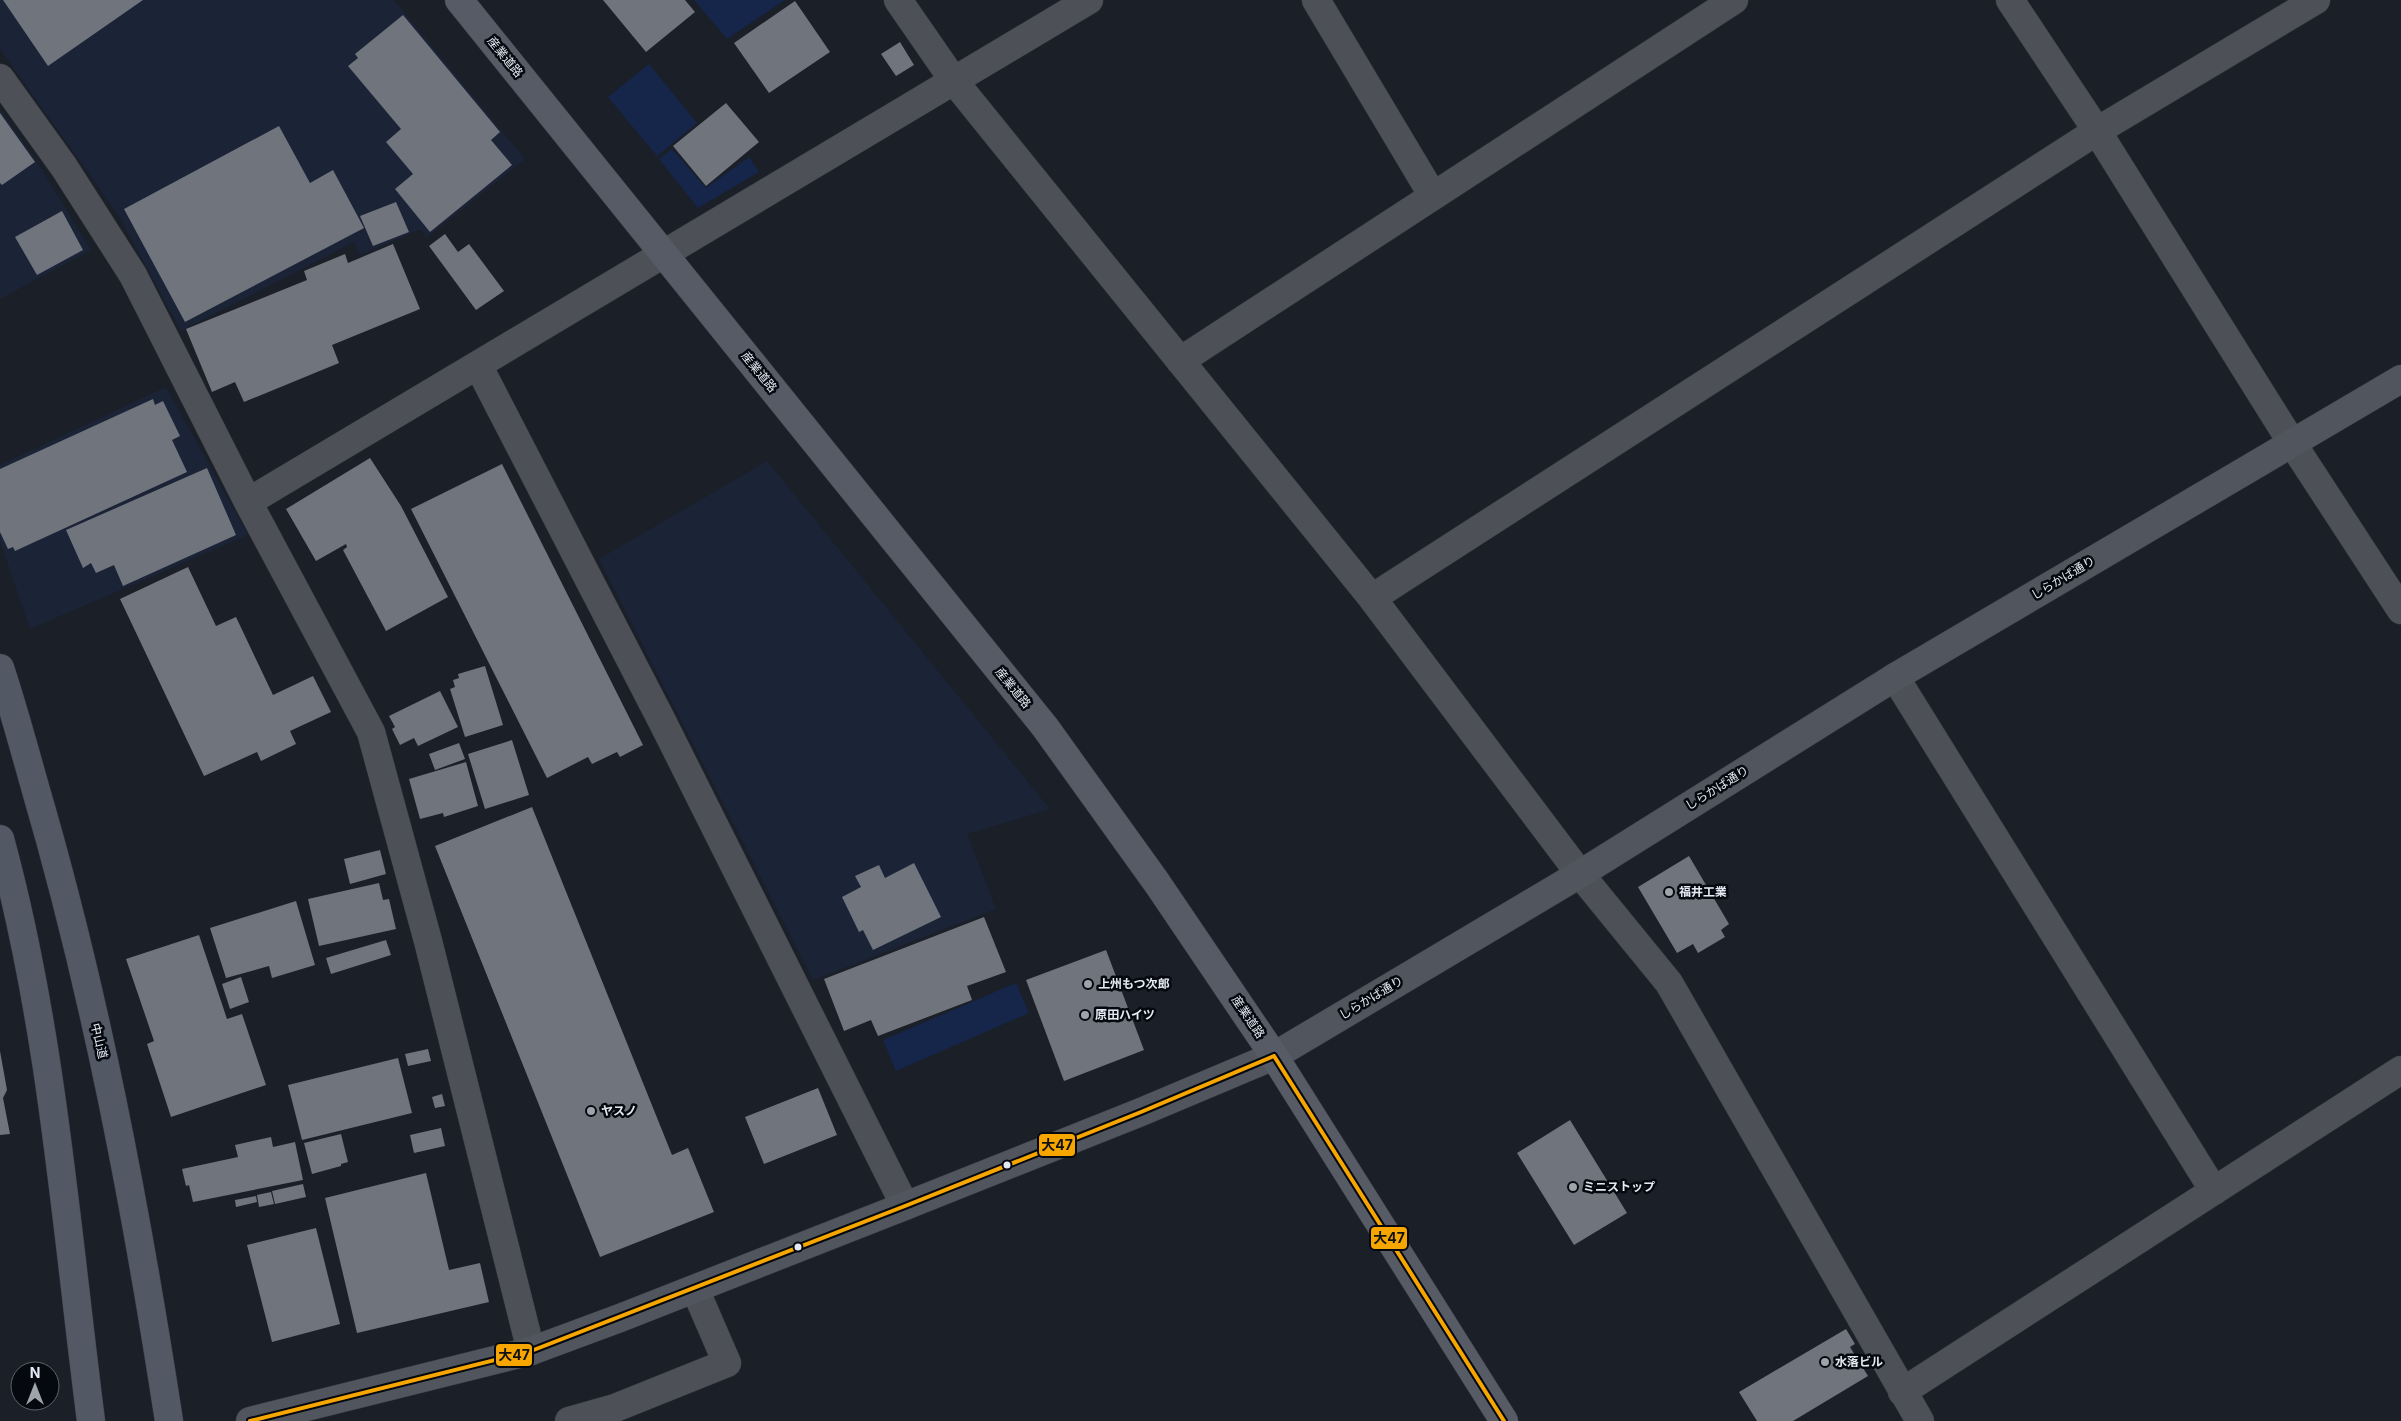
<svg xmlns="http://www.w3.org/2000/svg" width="2401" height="1421" viewBox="0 0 2401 1421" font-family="Inter,'Noto Sans JP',sans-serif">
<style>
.built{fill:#1b2437}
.green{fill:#15264a}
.building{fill:#70747c}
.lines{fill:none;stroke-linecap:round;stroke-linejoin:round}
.street-casing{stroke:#373a40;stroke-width:29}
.secondary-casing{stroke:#373a40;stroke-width:29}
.primary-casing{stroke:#373a40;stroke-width:29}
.highway-casing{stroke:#373a40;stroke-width:29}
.street{stroke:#4d5057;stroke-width:28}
.secondary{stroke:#51555e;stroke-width:28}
.primary{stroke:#565b66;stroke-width:28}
.highway{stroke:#525864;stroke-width:28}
.bus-1-casing{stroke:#05080e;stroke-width:8}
.bus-1{stroke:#f7a600;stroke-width:4}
.poi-dot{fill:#9ea3ac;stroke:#05080e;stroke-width:2}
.bus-dot{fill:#e4eaf4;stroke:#05080e;stroke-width:2}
.labels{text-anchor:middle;stroke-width:5;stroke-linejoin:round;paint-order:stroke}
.street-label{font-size:12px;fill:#e4eaf4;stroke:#05080e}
.poi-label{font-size:12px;font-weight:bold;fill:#e4eaf4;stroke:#05080e;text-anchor:start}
.line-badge{stroke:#05080e;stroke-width:2}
.pale-badge-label{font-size:14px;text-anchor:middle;font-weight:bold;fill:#111}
</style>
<rect width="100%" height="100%" fill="#1b1f27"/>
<path class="built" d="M0,0H394L525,159L426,238L421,229L360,255L354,242L181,331L119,216L0,49Z
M0,109L39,165L91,250L0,299Z
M166,387L248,535L30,629L0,541V465Z
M767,461L1050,809L967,834L996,909L813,980L599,559Z"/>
<path class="green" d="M694,0H785L727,39Z
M649,64L697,123L657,156L608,97Z
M672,149L706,188L749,157L759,172L698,208L659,159Z
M1016,983L1029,1013L896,1071L883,1040Z"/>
<path class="building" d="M3,0H143L48,66Z
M603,0H685L695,12L646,52Z
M795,1L830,52L769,93L734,43Z
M403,15L500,132L491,140L512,165L430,232L395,189L413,174L386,142L401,129L348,66L358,58L355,54Z
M900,42L914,65L896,76L881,54Z
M726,103L759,142L706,186L673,146Z
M0,113L35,162L2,185L0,183Z
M279,126L310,183L333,170L364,228L185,322L124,209Z
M396,202L409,232L373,246L360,216Z
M62,211L83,250L37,275L15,237Z
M445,234L458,252L469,244L504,291L476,310L429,246Z
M393,244L420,309L332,345L339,363L244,402L235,382L212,392L186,329L307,280L304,271L345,254L348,263Z
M153,399L155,405L163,401L180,436L172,440L187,472L15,551L13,547L8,549L0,532V469Z
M370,458L401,506L448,597L386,631L343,550L347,547L346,544L316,561L286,509Z
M502,464L643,745L620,757L617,752L592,764L588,757L547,778L411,509Z
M207,468L236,535L123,586L114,565L96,573L91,563L83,568L66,530Z
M188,567L216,626L236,617L273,695L313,676L331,712L290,731L296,744L261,761L257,752L204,776L120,599Z
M485,666L503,725L465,737L450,689L455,687L453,680L459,678L458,674Z
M440,691L458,727L418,746L414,738L400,745L392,729L395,727L389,716Z
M512,740L529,795L485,809L468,754Z
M459,743L465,759L435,770L429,754Z
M466,762L478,806L444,817L443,813L420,819L409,779Z
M532,807L672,1155L688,1148L714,1212L600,1257L435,846Z
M380,850L386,874L350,884L344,859Z
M1689,856L1729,924L1721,930L1725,937L1698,953L1693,944L1677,953L1638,887Z
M914,863L941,917L873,950L863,930L859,932L842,897L861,887L855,876L879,865L885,878Z
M379,883L383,900L389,899L396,929L319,946L308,899Z
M296,901L315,965L272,978L269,966L226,978L210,928Z
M984,917L1006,972L967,986L972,1000L878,1036L871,1020L844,1031L824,979Z
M199,935L227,1019L242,1014L266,1085L171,1117L147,1044L154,1041L126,959Z
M386,940L391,955L331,974L326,958Z
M1106,950L1144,1050L1064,1081L1026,980Z
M241,977L249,1002L230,1009L222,984Z
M428,1049L431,1061L408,1066L405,1054Z
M0,1051L7,1090L3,1098L10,1134L0,1135Z
M398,1058L412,1113L302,1140L288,1085Z
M818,1088L837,1135L764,1164L745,1117Z
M442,1094L445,1106L435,1108L432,1097Z
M1570,1120L1627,1213L1574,1245L1517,1153Z
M441,1128L445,1146L414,1153L410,1135Z
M341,1134L348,1162L341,1164V1166L312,1174L304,1143Z
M271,1137L273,1147L295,1142L303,1180L193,1202L189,1185L186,1186L182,1169L238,1157L235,1145Z
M426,1173L449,1270L480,1263L489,1302L357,1333L325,1198Z
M303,1184L306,1197L275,1204L272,1191Z
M271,1192L274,1204L259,1207L257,1195Z
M256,1196L257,1202L236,1207L235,1200Z
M316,1228L340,1324L272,1342L247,1245Z
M1846,1329L1855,1344L1850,1347L1868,1376L1793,1421H1757L1739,1392Z"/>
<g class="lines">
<defs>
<path id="street" d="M898,0L954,81L1372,598L1580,874L1669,983L1920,1421
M1316,0L1433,196
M2010,0L2097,131L2292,443L2401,610
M0,78L64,167L133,275L248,502L371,732L428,941L531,1351
M1180,361L1734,0
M478,365L662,721L905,1206
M248,502L1089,0
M1372,598L2097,131L2316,0
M1895,677L2214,1191
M1902,1392L2401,1070
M569,1421L615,1408L727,1363L695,1289"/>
<path id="secondary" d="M250,1421L531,1351L620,1318L905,1206L1141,1112L1274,1056L1580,874L1895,677L2401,379"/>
<path id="primary" d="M459,0L1045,727L1157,883L1274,1056L1504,1421"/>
<path id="highway" d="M0,668C13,707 24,748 35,787C96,995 136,1207 169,1421
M0,839C52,1029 66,1227 91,1421"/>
</defs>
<use href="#street" class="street-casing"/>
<use href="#secondary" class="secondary-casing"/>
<use href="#primary" class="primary-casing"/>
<use href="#highway" class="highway-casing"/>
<use href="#street" class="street"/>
<use href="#secondary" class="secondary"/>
<use href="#primary" class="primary"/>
<use href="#highway" class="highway"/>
<defs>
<path id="bus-1" d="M1274,1056L1504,1421
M250,1421L531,1351L905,1206L1141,1112L1274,1056"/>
</defs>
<use href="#bus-1" class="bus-1-casing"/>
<use href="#bus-1" class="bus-1"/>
</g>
<g class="poi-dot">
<circle cx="1669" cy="892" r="5"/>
<circle cx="1088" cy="984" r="5"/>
<circle cx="1085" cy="1015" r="5"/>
<circle cx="591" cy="1111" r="5"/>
<circle cx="1573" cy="1187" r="5"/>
<circle cx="1825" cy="1362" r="5"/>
</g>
<g class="bus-dot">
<circle cx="1007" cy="1165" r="4.5"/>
<circle cx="798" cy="1247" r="4.5"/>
</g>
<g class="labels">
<g class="street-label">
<text transform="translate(505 57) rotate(51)" y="4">産業道路</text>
<text transform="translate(759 372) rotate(51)" y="4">産業道路</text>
<text transform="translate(2063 578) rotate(-31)" y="4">しらかば通り</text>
<text transform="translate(1013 688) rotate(51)" y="4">産業道路</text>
<text transform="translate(1717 788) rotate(-32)" y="4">しらかば通り</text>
<text transform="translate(1371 998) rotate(-31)" y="4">しらかば通り</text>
<text transform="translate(1248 1017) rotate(56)" y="4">産業道路</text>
<text transform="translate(99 1041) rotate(77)" y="4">中山道</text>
</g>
<g class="poi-label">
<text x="1679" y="896">福井工業</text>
<text x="1098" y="988">上州もつ次郎</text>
<text x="1095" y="1019">原田ハイツ</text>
<text x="601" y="1115">ヤスノ</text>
<text x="1583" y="1191">ミニストップ</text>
<text x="1835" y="1366">水落ビル</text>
</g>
</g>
<g class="line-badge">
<rect x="1038" y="1133" width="38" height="24" rx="5" fill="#f7a600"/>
<rect x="1370" y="1226" width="38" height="24" rx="5" fill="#f7a600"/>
<rect x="495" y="1343" width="38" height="24" rx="5" fill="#f7a600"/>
</g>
<g class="pale-badge-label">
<text x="1057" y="1150">大47</text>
<text x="1389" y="1243">大47</text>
<text x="514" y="1360">大47</text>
</g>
<g transform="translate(35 1386)"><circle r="24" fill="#05080e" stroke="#5e626a"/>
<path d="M0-4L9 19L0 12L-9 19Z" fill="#9ea3ac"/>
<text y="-8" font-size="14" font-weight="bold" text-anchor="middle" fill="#e4eaf4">N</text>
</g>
</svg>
